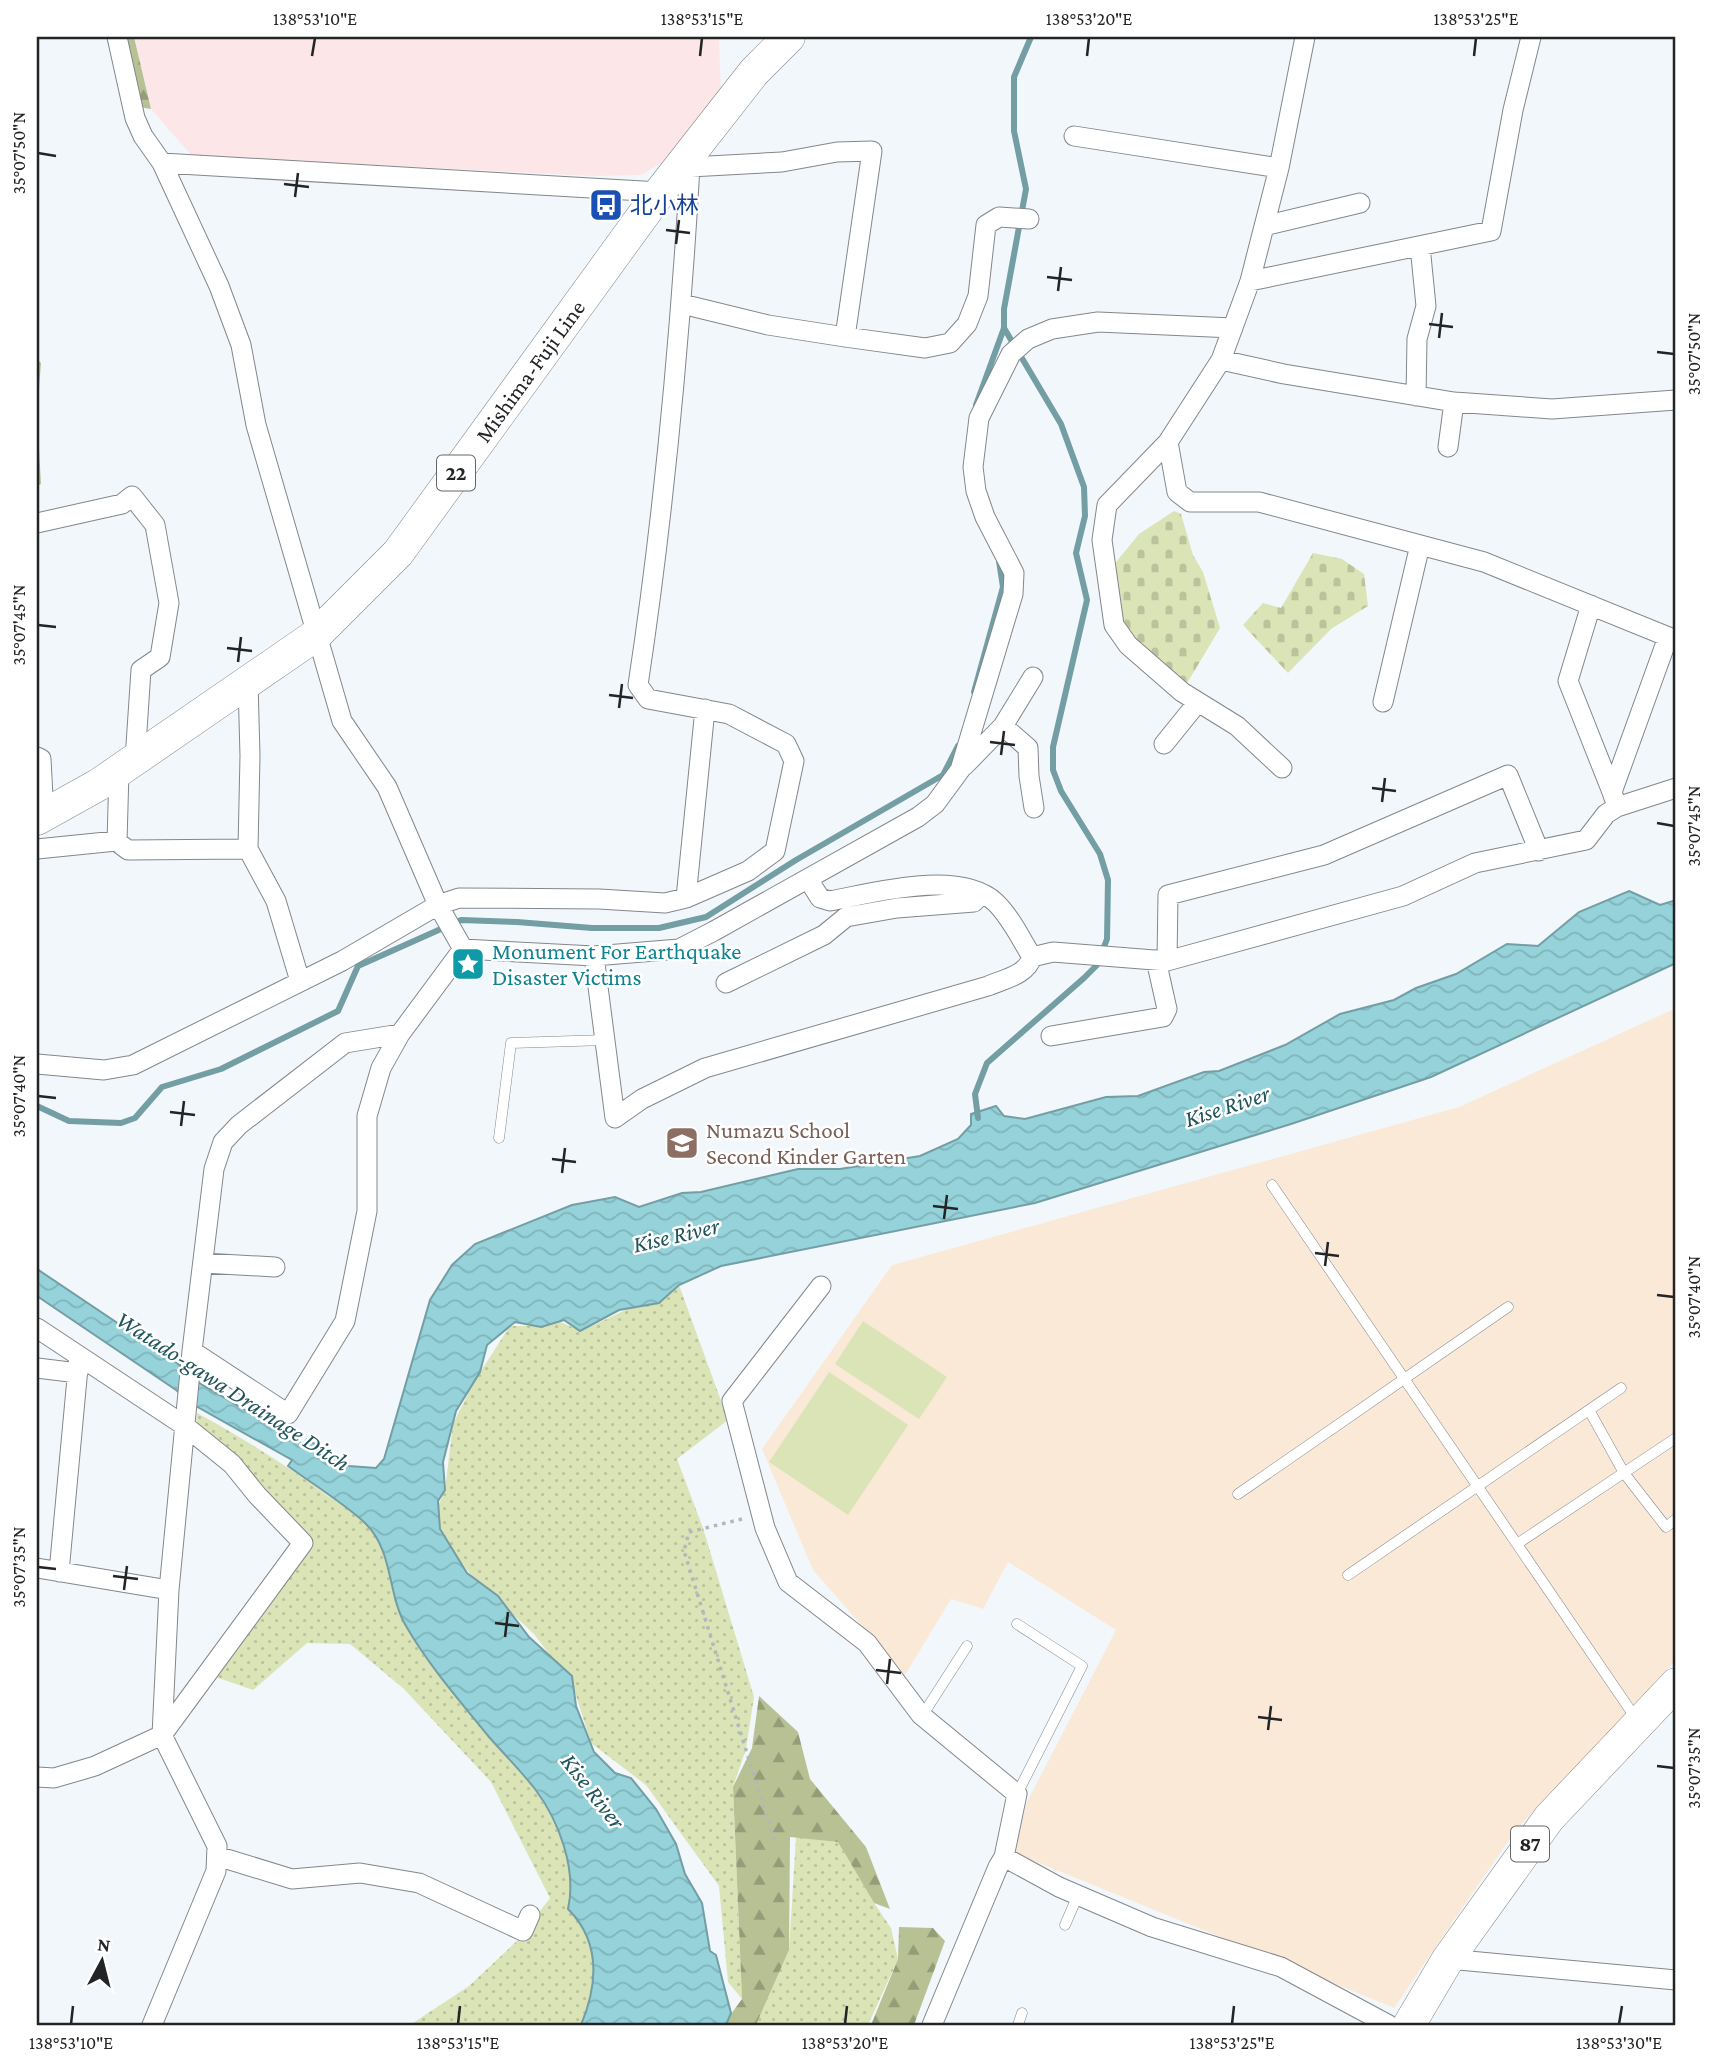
<svg xmlns="http://www.w3.org/2000/svg" width="1713" height="2062" viewBox="0 0 1713 2062" font-family="'Crimson Pro','Noto Sans JP',serif">
<style>
.commercial{fill:#fbe9d8}
.industrial{fill:#fce6e8}
.grass{fill:url(#grass-dots)}
.forest{fill:url(#forest-firs)}
.cemetery{fill:url(#cemetery-stones)}
.park{fill:#dbe4b6}
.water{fill:url(#water-waves);stroke:#729ea4;stroke-width:2}
.lines{fill:none;stroke-linecap:round;stroke-linejoin:round}
.stream{stroke:#729ea4;stroke-width:6}
.service-casing{stroke:#83878b;stroke-width:11}
.minor-casing{stroke:#83878b;stroke-width:21}
.primary-casing{stroke:#83878b;stroke-width:33}
.path{stroke:#b3b7bc;stroke-width:3.5;stroke-dasharray:3.5 5;stroke-linecap:butt}
.service{stroke:#fff;stroke-width:10}
.minor{stroke:#fff;stroke-width:19}
.primary{stroke:#fff;stroke-width:32}
.ticks{fill:none;stroke:#222426;stroke-width:2.5}
.labels{text-anchor:middle;stroke-width:5;stroke-linejoin:round;paint-order:stroke}
.shield{fill:#fff;stroke:#646667;stroke-width:2}
.shield-label{font-size:21px;font-weight:bold;fill:#222426}
.transit-label{font-size:23px;fill:#164399;stroke:#fff;text-anchor:start}
.street-label{font-size:23px;fill:#222426;stroke:#fff}
.culture-label{font-size:23px;fill:#0d838f;stroke:#fff;text-anchor:start}
.education-label{font-size:23px;fill:#785e54;stroke:#fff;text-anchor:start}
.water-label{font-size:24px;font-style:italic;fill:#20545a;stroke:#fff}
.neatline{fill:none;stroke:#222426;stroke-width:2.5}
.ticks-label{font-size:18px;text-anchor:middle;fill:#222426}
</style>
<defs>
<pattern id="grass-dots" width="8" height="8" patternUnits="userSpaceOnUse" patternTransform="scale(1.75)"><rect width="8" height="8" fill="#dbe4b6"/><path d="M2 2h.1M6 6h.1" fill="none" stroke="#bcc39c" stroke-width="1.8" stroke-linecap="round"/></pattern>
<pattern id="forest-firs" width="22" height="20" patternUnits="userSpaceOnUse" patternTransform="scale(1.75)"><rect width="22" height="20" fill="#b8c193"/><path d="M5 1l3.5 6h-7zM16 11l3.5 6h-7z" fill="#959d78"/></pattern>
<pattern id="cemetery-stones" width="16" height="16" patternUnits="userSpaceOnUse" patternTransform="scale(1.75)"><rect width="16" height="16" fill="#dbe4b6"/><path d="M2 7V4a2 2 0 0 1 4 0v3zM10 15v-3a2 2 0 0 1 4 0v3z" fill="#bcc39c"/></pattern>
<pattern id="water-waves" width="16" height="10" patternUnits="userSpaceOnUse" patternTransform="scale(1.75)"><rect width="16" height="10" fill="#95d2da"/><path d="M0 5q4-4 8 0t8 0" fill="none" stroke="#80b4bb"/></pattern>
</defs>
<rect width="100%" height="100%" fill="#f2f7fc"/>
<path class="commercial" d="M1676,1008V1660L1515,1831L1394,2008L1015,1853L1026,1804L1116,1630L1008,1562L983,1609L951,1599L905,1675L813,1570L762,1449L892,1265L1459,1107Z"/>
<path class="industrial" d="M134,37H719L721,94L684,150L641,175L593,176L192,156L151,109Z"/>
<path class="grass" d="M679,1285L728,1420L677,1459L703,1528L754,1697L746,1749L733,1787L742,1999L728,1982L719,1886L646,1785L591,1743L573,1686L534,1634L472,1576L431,1523L445,1490L453,1424L475,1380L510,1326H536L558,1321L581,1331Z
M197,1413C243,1438 286,1465 328,1496C340,1504 356,1513 366,1524C392,1551 389,1590 404,1622C445,1712 592,1800 568,1909C601,1942 598,1984 581,2025H410L469,1986L519,1939L550,1898L491,1782L404,1689L350,1644L307,1643L253,1690L207,1674L303,1543L195,1434Z
M796,1837L838,1842L874,1903L891,1928L898,1959L868,2025H756L789,1950Z"/>
<path class="forest" d="M117,37H134L151,109L133,106Z
M37,359L41,363L37,413L41,484L37,486Z
M759,1696L798,1732L810,1779L866,1847L890,1909L874,1903L838,1842L790,1837L789,1950L756,2025H723L742,1999L733,1787L752,1748Z
M899,1927L933,1928L945,1941L914,2025H871L898,1959Z"/>
<path class="cemetery" d="M1174,511L1181,514L1193,555L1203,572L1220,628L1186,685L1133,636L1119,613L1112,567L1139,534Z
M1313,553L1342,559L1364,574L1368,606L1331,629L1288,673L1243,625L1263,603L1281,608Z"/>
<path class="park" d="M863,1321L947,1377L919,1419L835,1364Z
M829,1372L908,1425L848,1515L769,1462Z"/>
<path class="water" d="M1629,891L1660,905L1676,900V963L1431,1077L1291,1124L1035,1203L721,1266L679,1285L659,1303L619,1310L580,1331L564,1320L541,1327L515,1322L487,1345L480,1372L456,1411L443,1462L445,1490L438,1501L440,1529L467,1573L498,1596L529,1637L572,1676L576,1706L594,1752L615,1773L631,1778L656,1809L676,1844L685,1874L702,1903L710,1951L716,1955L731,2013L726,2025H581C598,1984 601,1942 568,1909C577,1869 559,1821 535,1789C521,1771 504,1754 489,1737C460,1701 429,1666 406,1626C387,1594 394,1551 365,1523C345,1504 311,1483 288,1466L292,1460L194,1405L176,1390L37,1296V1269L177,1363L196,1381L303,1444L307,1439L349,1466L376,1468L384,1459L430,1300L452,1265L475,1244L572,1205L615,1197L639,1207L682,1193L701,1192L798,1169H840L920,1156L958,1139L971,1125V1114L996,1106L1004,1116L1025,1119L1106,1097L1138,1096L1204,1072L1219,1071L1285,1045L1340,1014L1394,1000L1416,988L1456,974L1507,944L1538,946L1579,912Z"/>
<g class="lines">
<path class="stream" d="M976,405L1004,328V309L1026,189L1014,131V77L1031,37
M974,692L1003,587L999,561
M37,1106L69,1121L121,1123L135,1118L162,1087L221,1069L338,1011L358,966L461,920L517,922L592,928H659L706,917L796,860L943,775L958,746
M978,1118L975,1094L987,1063L1084,978L1097,965L1107,939L1108,880L1100,854L1061,791L1053,770V747L1087,600L1076,553L1085,516L1084,487L1061,424L1004,328"/>
<defs>
<path id="service" d="M499,1138L511,1043L606,1040
M1272,1185L1637,1720
M1589,1410L1624,1473L1666,1527L1676,1519
M1238,1494L1508,1307
M1517,1544L1676,1438
M1348,1575L1621,1388
M1017,1624L1082,1666L1017,1794
M922,1716L967,1646
M1065,1925L1078,1895
M1018,2025L1022,2013"/>
<path id="minor" d="M117,37L135,118L143,136L162,163L660,192
M1305,37L1279,168L1250,281L1221,360L1168,442L1177,492L1190,502H1259L1484,562L1676,640
M1074,136L1279,168
M162,163L219,286L241,345L256,425L342,721L387,787L438,905L463,949
M690,167L782,162L837,152L872,151L845,337
M1264,226L1360,203
M1250,281L1491,231L1513,110L1531,37
M682,304L768,325L845,337L925,348L950,343L967,324L978,296L986,225L999,217L1029,219
M1221,360L1284,374L1454,402L1552,409L1676,400
M1416,396L1417,339L1426,306L1420,246
M1168,442L1107,505L1102,540L1114,625L1128,645L1182,692L1237,726L1282,768
M1448,447L1454,402
M37,523L122,504L132,496L155,525L169,603L160,657L141,670L135,760
M1591,605L1568,681L1612,792
M248,682L250,756L248,849
M1383,702L1420,545
M1003,726L1033,677
M1164,744L1198,702
M37,757L41,759L44,815
M964,766L1003,726L1028,748L1029,776L1034,808
M1614,798L1612,792L1668,637
M117,842L119,771
M37,849L116,841L128,850L248,849L276,901L300,981
M808,879L820,898L830,901C873,893 959,869 995,902C1010,916 1021,939 1032,957L1053,952L1167,961L1403,896L1475,863L1586,840L1606,814L1617,807L1676,788
M686,898L705,709
M594,956L615,1118L642,1099L705,1068L988,986C1004,979 1027,975 1032,957
M1167,961L1168,895L1324,855L1508,775L1539,851
M726,983L824,935L846,917L897,908L974,902L980,895
M1051,1036L1163,1017L1167,1009L1156,960
M37,1064L104,1070L133,1065L342,961L438,905L459,898L599,899L665,903L686,898L748,871L775,851L794,761L786,744L729,714L648,699L638,685C664,513 680,340 690,167L686,161
M203,1263L275,1267
M821,1286L732,1401L765,1528L788,1582L867,1643L921,1715L1017,1794L1004,1857L1059,1887L1152,1927L1281,1967L1389,2025
M37,1328L185,1426L232,1464L257,1495L303,1543L162,1735L95,1766L54,1778L37,1777
M192,1351L288,1414L345,1321L367,1211V1116L381,1068L400,1034L463,949L594,956L679,949L714,931L918,817L935,804L960,770L1013,594L1014,573L985,517L976,491L973,467L979,418L1011,354L1028,339L1052,329L1098,322L1233,328
M37,1368L78,1373
M37,1568L169,1590
M59,1572L79,1357
M217,1856L292,1879L360,1873L419,1883L523,1931L530,1915
M1448,1959L1676,1980
M152,2025L216,1871L217,1846L162,1735L169,1590L192,1351L214,1169L223,1142L239,1125L345,1043L400,1034
M932,2025L998,1867L1004,1857"/>
<path id="primary" d="M37,819L98,785L316,635L398,553L660,192L754,72L789,37
M1409,2025L1448,1959L1549,1818L1676,1684"/>
</defs>
<use href="#service" class="service-casing"/>
<use href="#minor" class="minor-casing"/>
<use href="#primary" class="primary-casing"/>
<path class="path" d="M742,1519L689,1532L684,1551L774,1840"/>
<use href="#service" class="service"/>
<use href="#minor" class="minor"/>
<use href="#primary" class="primary"/>
</g>
<path class="ticks" d="M312,56L315,38M700,56L702,38M1087,56L1089,38M1474,56L1476,38M38,153L56,156M284,184L309,187M295,197L298,173M666,230L690,233M676,244L679,220M1047,277L1072,280M1058,291L1061,267M1429,324L1453,327M1439,338L1442,313M1657,352L1674,354M38,625L56,627M227,648L252,651M238,662L241,637M609,695L633,698M619,708L622,684M990,742L1015,745M1001,755L1004,731M1372,788L1396,791M1382,802L1385,778M1657,823L1674,826M38,1096L56,1098M170,1112L195,1115M181,1126L184,1101M552,1159L576,1162M562,1173L565,1148M933,1206L958,1209M944,1219L947,1195M1315,1253L1339,1256M1325,1266L1328,1242M1657,1295L1674,1297M38,1567L56,1569M113,1576L138,1579M124,1590L127,1566M495,1623L519,1626M505,1637L508,1612M876,1670L901,1673M887,1684L890,1659M1258,1717L1282,1720M1268,1730L1271,1706M1657,1766L1674,1768M71,2024L73,2006M458,2024L460,2006M845,2024L847,2006M1232,2024L1234,2006M1619,2024L1622,2006"/>
<defs>
<symbol id="bus-square" viewBox="-11 -11 22 22"><rect x="-9" y="-9" width="18" height="18" rx="4" fill="#1a4fb4" stroke="#fff"/><path d="M-5-6H5V4H4V6H2V4H-2V6H-4V4H-5ZM-3.5-4V0h7V-4ZM-3.5 1.2v1.5H-2V1.2ZM2 1.2v1.5H3.5V1.2Z" fill="#fff"/></symbol>
<symbol id="sight-square" viewBox="-11 -11 22 22"><rect x="-9" y="-9" width="18" height="18" rx="4" fill="#0f9aa8" stroke="#fff"/><path d="M0-6L1.8-2.2L6-1.7L2.9 1.2L3.7 5.4L0 3.3L-3.7 5.4L-2.9 1.2L-6-1.7L-1.8-2.2Z" fill="#fff"/></symbol>
<symbol id="school-square" viewBox="-11 -11 22 22"><rect x="-9" y="-9" width="18" height="18" rx="4" fill="#8d6e63" stroke="#fff"/><path d="M0-5L7-2L0 1L-7-2ZM-4 1L0 2.5L4 1V4Q0 6-4 4Z" fill="#fff"/></symbol>
</defs>
<g fill-rule="evenodd">
<use href="#bus-square" x="587" y="186" width="38" height="38"/>
<use href="#sight-square" x="449" y="945" width="38" height="38"/>
<use href="#school-square" x="663" y="1124" width="38" height="38"/>
</g>
<g class="labels">
<g class="shield">
<rect x="437" y="455.5" width="38" height="35" rx="5"/>
<rect x="1511" y="1826.5" width="38" height="35" rx="5"/>
</g>
<g class="shield-label">
<text x="456" y="480">22</text>
<text x="1530" y="1851">87</text>
</g>
<g class="transit-label">
<text x="630" y="213">北小林</text>
</g>
<g class="street-label">
<text transform="translate(530 371) rotate(-54)" y="8">Mishima-Fuji Line</text>
</g>
<g class="culture-label">
<text x="492" y="959">Monument For Earthquake<tspan x="492" dy="26">Disaster Victims</tspan></text>
</g>
<g class="education-label">
<text x="706" y="1138">Numazu School<tspan x="706" dy="26">Second Kinder Garten</tspan></text>
</g>
<g class="water-label">
<text transform="translate(1227 1106) rotate(-18)" y="8">Kise River</text>
<text transform="translate(676 1235) rotate(-13)" y="8">Kise River</text>
<text transform="translate(233 1391) rotate(33)" y="8">Watado-gawa Drainage Ditch</text>
<text transform="translate(593 1791) rotate(52)" y="8">Kise River</text>
</g>
</g>
<rect width="1713" height="2062" fill="none" stroke="#ffffff" stroke-width="77"/>
<g transform="translate(102 1961) rotate(7)" stroke="#ffffff" stroke-width="5" paint-order="stroke">
<path d="M0-5L12 26L0 18L-12 26Z" fill="#222426"/>
<text y="-10" font-size="19" font-weight="bold" text-anchor="middle" fill="#222426">N</text>
</g>
<rect x="38" y="38" width="1636" height="1986" class="neatline"/>
<g class="ticks-label">
<text x="315" y="25">138°53'10"E</text>
<text x="702" y="25">138°53'15"E</text>
<text x="1089" y="25">138°53'20"E</text>
<text x="1476" y="25">138°53'25"E</text>
<text transform="translate(19 153) rotate(-90)" y="6">35°07'50"N</text>
<text transform="translate(1694 354) rotate(-90)" y="6">35°07'50"N</text>
<text transform="translate(19 625) rotate(-90)" y="6">35°07'45"N</text>
<text transform="translate(1694 826) rotate(-90)" y="6">35°07'45"N</text>
<text transform="translate(19 1096) rotate(-90)" y="6">35°07'40"N</text>
<text transform="translate(1694 1297) rotate(-90)" y="6">35°07'40"N</text>
<text transform="translate(19 1567) rotate(-90)" y="6">35°07'35"N</text>
<text transform="translate(1694 1768) rotate(-90)" y="6">35°07'35"N</text>
<text x="71" y="2049">138°53'10"E</text>
<text x="458" y="2049">138°53'15"E</text>
<text x="845" y="2049">138°53'20"E</text>
<text x="1232" y="2049">138°53'25"E</text>
<text x="1619" y="2049">138°53'30"E</text>
</g>
</svg>
